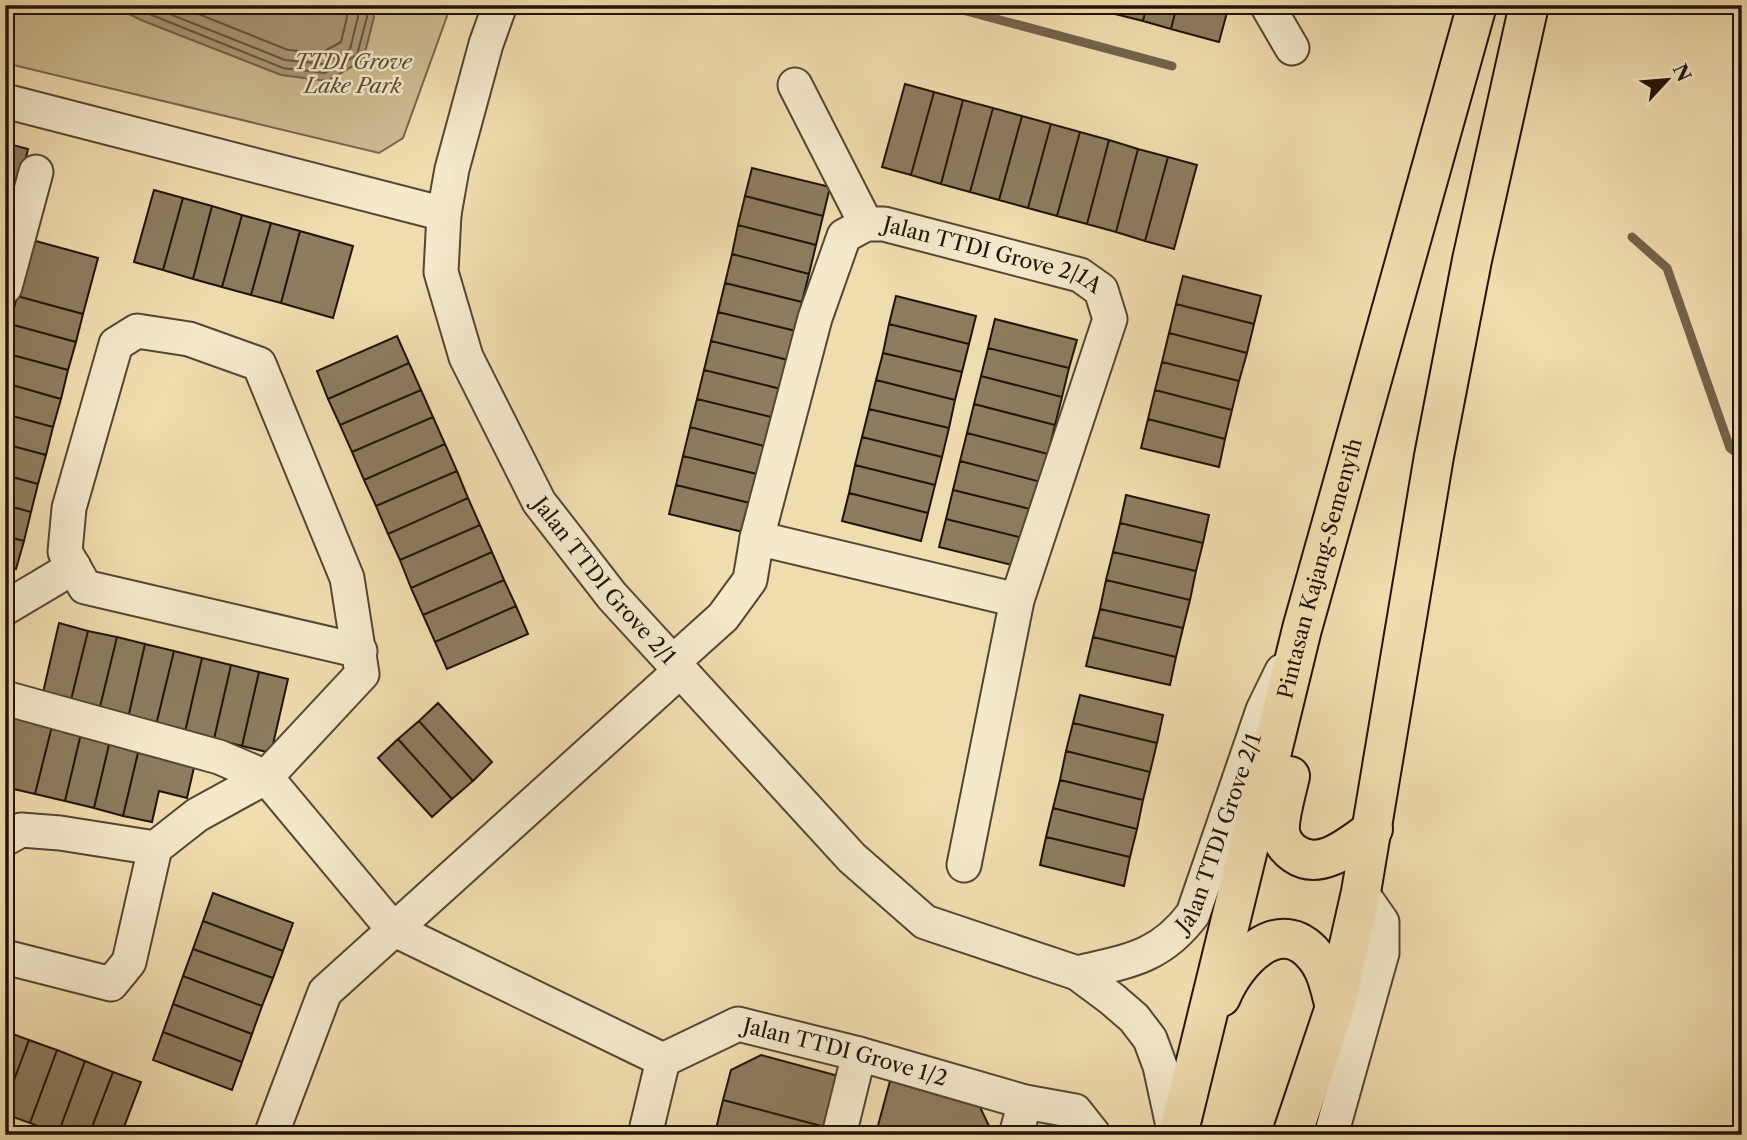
<svg xmlns="http://www.w3.org/2000/svg" width="1747" height="1140" viewBox="0 0 1747 1140" font-family="'Libre Caslon Text',serif">
<style>
.green{fill:#cdbb93;stroke:#77674e;stroke-width:2}
.water{fill:#aa9876;stroke:#73634a;stroke-width:2}
.lines{fill:none;stroke-linecap:round;stroke-linejoin:round}
.shore{stroke:#66563f;stroke-width:2}
.stream{stroke:#73634a;stroke-width:9}
.building{fill:#8d7c5f;stroke:#211308;stroke-width:2}
.minor-casing{stroke:#554632;stroke-width:37}
.highway-casing{stroke:#211308;stroke-width:42}
.minor{stroke:#f5e9cb;stroke-width:33}
.highway{stroke:#f0ddaf;stroke-width:38}
.labels{text-anchor:middle;stroke-width:5;stroke-linejoin:round;paint-order:stroke}
.park-label{font-size:21px;font-style:italic;fill:#5d4e39;stroke:#f5e9cb}
.street-label{font-size:21px;fill:#211308;stroke:#f5e9cb}
</style>
<rect width="100%" height="100%" fill="#f0ddaf"/>
<filter id="stains"><feTurbulence type="fractalNoise" baseFrequency=".00286" numOctaves="4"/><feColorMatrix values="0 0 0 0 .2 0 0 0 0 .09 0 0 0 0 .02 0 0 0 .5 -.17"/></filter>
<radialGradient id="worn" r=".72"><stop offset=".6" stop-color="#630" stop-opacity="0"/><stop offset="1" stop-color="#630" stop-opacity=".3"/></radialGradient>
<path class="green" d="M5,5H451L403,138L379,153L5,63Z"/>
<path class="water" d="M111,5H372L374,17L363,60L327,81L281,75L141,20Z"/>
<g class="lines">
<path class="shore" d="M127,5L283,68L325,73L357,55L367,17L365,5
M147,5L285,60L324,64L350,49L358,17L357,5
M176,5L288,50L321,53L341,42L347,17L346,5"/>
<path class="stream" d="M944,5L1172,66
M1632,237L1667,268L1730,448L1742,457"/>
</g>
<path class="building" d="M1088,5H1117L1115,14Z
M1117,5H1147L1143,21L1115,14Z
M1147,5H1177L1171,29L1143,21Z
M1177,5H1229L1219,42L1171,29Z
M905,84L934,92L911,175L882,167Z
M934,92L963,100L941,184L911,175Z
M963,100L993,108L970,192L941,184Z
M993,108L1022,116L999,200L970,192Z
M1022,116L1051,124L1028,208L999,200Z
M1051,124L1080,132L1057,216L1028,208Z
M1080,132L1109,140L1087,224L1057,216Z
M1109,140L1138,149L1116,232L1087,224Z
M5,143L28,149L17,195L5,192Z
M1138,149L1168,157L1145,241L1116,232Z
M1168,157L1197,165L1174,249L1145,241Z
M752,168L830,187L823,216L745,196Z
M154,190L183,198L163,270L134,262Z
M5,192L17,195L5,223Z
M745,196L823,216L816,245L738,225Z
M183,198L212,206L193,279L163,270Z
M212,206L242,215L222,287L193,279Z
M242,215L271,223L251,295L222,287Z
M271,223L300,231L281,303L251,295Z
M738,225L816,245L809,274L732,254Z
M300,231L353,246L333,318L281,303Z
M32,240L98,258L83,314L17,296Z
M732,254L809,274L802,302L725,283Z
M1183,276L1261,296L1254,324L1176,304Z
M725,283L802,302L796,331L718,312Z
M17,296L83,314L76,342L10,324Z
M896,296L976,316L969,344L889,324Z
M1176,304L1254,324L1247,353L1169,333Z
M718,312L796,331L788,360L711,341Z
M995,319L1077,340L1069,368L988,348Z
M10,324L76,342L68,370L5,353V342Z
M889,324L969,344L962,372L883,353Z
M1169,333L1247,353L1239,381L1162,362Z
M397,336L409,363L328,399L317,371Z
M711,341L788,360L781,389L704,370Z
M988,348L1069,368L1062,397L981,376Z
M5,353L68,370L61,399L5,383Z
M883,353L962,372L955,400L876,380Z
M1162,362L1239,381L1232,410L1155,390Z
M409,363L421,390L340,425L328,399Z
M704,370L781,389L775,418L697,399Z
M981,376L1062,397L1055,425L974,404Z
M876,380L955,400L949,428L869,409Z
M5,383L61,399L53,427L5,414Z
M421,390L433,417L352,452L340,425Z
M1155,390L1232,410L1225,439L1148,419Z
M697,399L775,418L768,447L690,427Z
M974,404L1055,425L1048,454L967,433Z
M869,409L949,428L942,457L862,437Z
M5,414L53,427L46,455L5,444Z
M433,417L445,444L364,480L352,452Z
M1148,419L1225,439L1219,467L1141,448Z
M690,427L768,447L761,475L683,456Z
M967,433L1048,454L1041,482L960,461Z
M862,437L942,457L935,485L855,465Z
M5,444L46,455L38,484L5,475Z
M445,444L457,471L376,506L364,480Z
M683,456L761,475L754,504L676,485Z
M960,461L1041,482L1034,510L953,490Z
M855,465L935,485L928,513L849,493Z
M457,471L468,498L388,534L376,506Z
M5,475L38,484L31,512L5,505Z
M676,485L754,504L747,533L669,514Z
M953,490L1034,510L1027,539L946,519Z
M849,493L928,513L921,541L842,521Z
M1126,495L1209,515L1203,543L1120,523Z
M468,498L480,525L400,560L388,534Z
M5,505L31,512L24,541L5,536Z
M946,519L1027,539L1020,567L939,547Z
M1120,523L1203,543L1196,571L1113,552Z
M480,525L492,552L411,588L400,560Z
M5,536L24,541L16,569L5,566Z
M492,552L504,580L423,615L411,588Z
M1113,552L1196,571L1190,600L1106,580Z
M504,580L516,606L435,642L423,615Z
M1106,580L1190,600L1183,628L1100,609Z
M516,606L528,634L447,669L435,642Z
M1100,609L1183,628L1176,657L1093,637Z
M59,623L88,631L70,704L42,697Z
M88,631L117,637L99,711L70,704Z
M117,637L145,644L128,718L99,711Z
M1093,637L1176,657L1170,685L1086,666Z
M145,644L174,651L156,725L128,718Z
M174,651L202,658L185,732L156,725Z
M202,658L231,665L214,739L185,732Z
M231,665L259,672L242,746L214,739Z
M259,672L288,679L271,753L242,746Z
M1080,695L1163,715L1157,743L1073,723Z
M438,703L492,762L473,781L419,721Z
M5,706L54,718L35,794L5,787Z
M54,718L83,725L65,801L35,794Z
M419,721L473,781L452,799L398,739Z
M1073,723L1157,743L1150,772L1066,751Z
M83,725L112,732L94,808L65,801Z
M112,732L141,740L123,816L94,808Z
M398,739L452,799L432,817L378,758Z
M141,740L197,754L187,798L159,791L152,822L123,816Z
M1066,751L1150,772L1143,800L1060,780Z
M1060,780L1143,800L1137,829L1053,808Z
M1053,808L1137,829L1130,857L1046,837Z
M1046,837L1130,857L1124,886L1040,865Z
M213,893L293,923L283,951L203,921Z
M203,921L283,951L273,978L193,949Z
M193,949L273,978L262,1006L183,976Z
M183,976L262,1006L252,1034L173,1004Z
M173,1004L252,1034L242,1062L163,1032Z
M5,1031L29,1040L5,1104Z
M163,1032L242,1062L232,1090L153,1060Z
M29,1040L57,1050L30,1123L5,1114V1104Z
M57,1050L85,1061L58,1134L30,1123Z
M761,1055L842,1077L829,1128L723,1100L731,1070Z
M85,1061L113,1072L89,1135H61L58,1134Z
M113,1072L141,1082L121,1135H89Z
M890,1081L980,1107L990,1128L988,1135L876,1133Z
M723,1100L829,1128L827,1135H737L716,1129Z
M716,1129L737,1135H714Z"/>
<g class="lines">
<defs>
<g id="minor">
<path id="s1" d="M500,5L486,44L452,169L444,214L441,272L466,357L539,502L612,596L852,858L925,922L1077,973L1112,999L1134,1018L1150,1039L1160,1066L1175,1135"/>
<path d="M1267,5L1292,48"/>
<path d="M795,85L866,224"/>
<path d="M5,101L444,214"/>
<path d="M5,287L36,172"/>
<path d="M757,538L1017,600"/>
<path d="M5,608L74,567"/>
<path id="s2" d="M673,662L723,617L750,580L757,538L815,318L844,236L866,224H884L1080,275L1101,290L1110,319L1017,600L964,865"/>
<path d="M5,698L219,757L266,777L362,674L347,578L259,364L189,339L137,331L116,344L69,508L65,552L85,587L360,651"/>
<path d="M5,839L21,830L60,833L155,848L197,815L266,777L393,929L663,1060"/>
<path d="M5,957L111,984L129,962L155,848"/>
<path id="s3" d="M1077,973C1128,961 1160,958 1193,914L1263,710L1282,671"/>
<path d="M271,1135L325,992L680,671"/>
<path id="s4" d="M645,1135L663,1060L738,1024L859,1054L1025,1102L1075,1111L1094,1135"/>
<path d="M839,1135L859,1054"/>
<path d="M1016,1135L1025,1102"/>
<path d="M1331,1135L1382,953V922L1361,892"/>
</g>
<g id="highway">
<path d="M1290,776C1287,790 1277,823 1281,836C1283,843 1289,850 1295,854C1321,872 1352,844 1373,829"/>
<path d="M1221,997C1235,962 1279,912 1315,956C1327,970 1330,989 1335,1007"/>
<path id="s5" d="M1178,1135L1302,629L1477,5"/>
<path d="M1292,1135L1335,1007L1361,892L1434,456L1472,260L1529,5"/>
</g>
</defs>
<use href="#minor" class="minor-casing"/>
<use href="#highway" class="highway-casing"/>
<use href="#minor" class="minor"/>
<use href="#highway" class="highway"/>
</g>
<g class="labels">
<g class="park-label">
<text x="353" y="69">TTDI Grove<tspan x="353" dy="24">Lake Park</tspan></text>
</g>
<g class="street-label">
<text dy="7" stroke="none"><textPath href="#s2" startOffset="626">Jalan TTDI Grove 2/1A</textPath></text>
<text dy="7" stroke="none"><textPath href="#s5" startOffset="584">Pintasan Kajang-Semenyih</textPath></text>
<text dy="7" stroke="none"><textPath href="#s1" startOffset="628">Jalan TTDI Grove 2/1</textPath></text>
<text dy="7" stroke="none"><textPath href="#s3" startOffset="219">Jalan TTDI Grove 2/1</textPath></text>
<text dy="7" stroke="none"><textPath href="#s4" startOffset="271">Jalan TTDI Grove 1/2</textPath></text>
</g>
</g>
<rect width="1747" height="1140" fill="none" stroke="#f0ddaf" stroke-width="28"/>
<rect x="7" y="7" width="1733" height="1126" fill="none" stroke="#211308" stroke-width="3.5"/>
<rect x="14" y="14" width="1719" height="1112" fill="none" stroke="#211308" stroke-width="2"/>
<g transform="translate(1667 80) rotate(64)" stroke="#f5e9cb" stroke-width="5" paint-order="stroke">
<path d="M0-5L12 26L0 18L-12 26Z" fill="#211308"/>
<text y="-10" font-size="19" font-weight="bold" text-anchor="middle" fill="#211308">N</text>
</g>
<rect width="100%" height="100%" filter="url(#stains)"/>
<rect width="100%" height="100%" fill="url(#worn)"/>
</svg>
